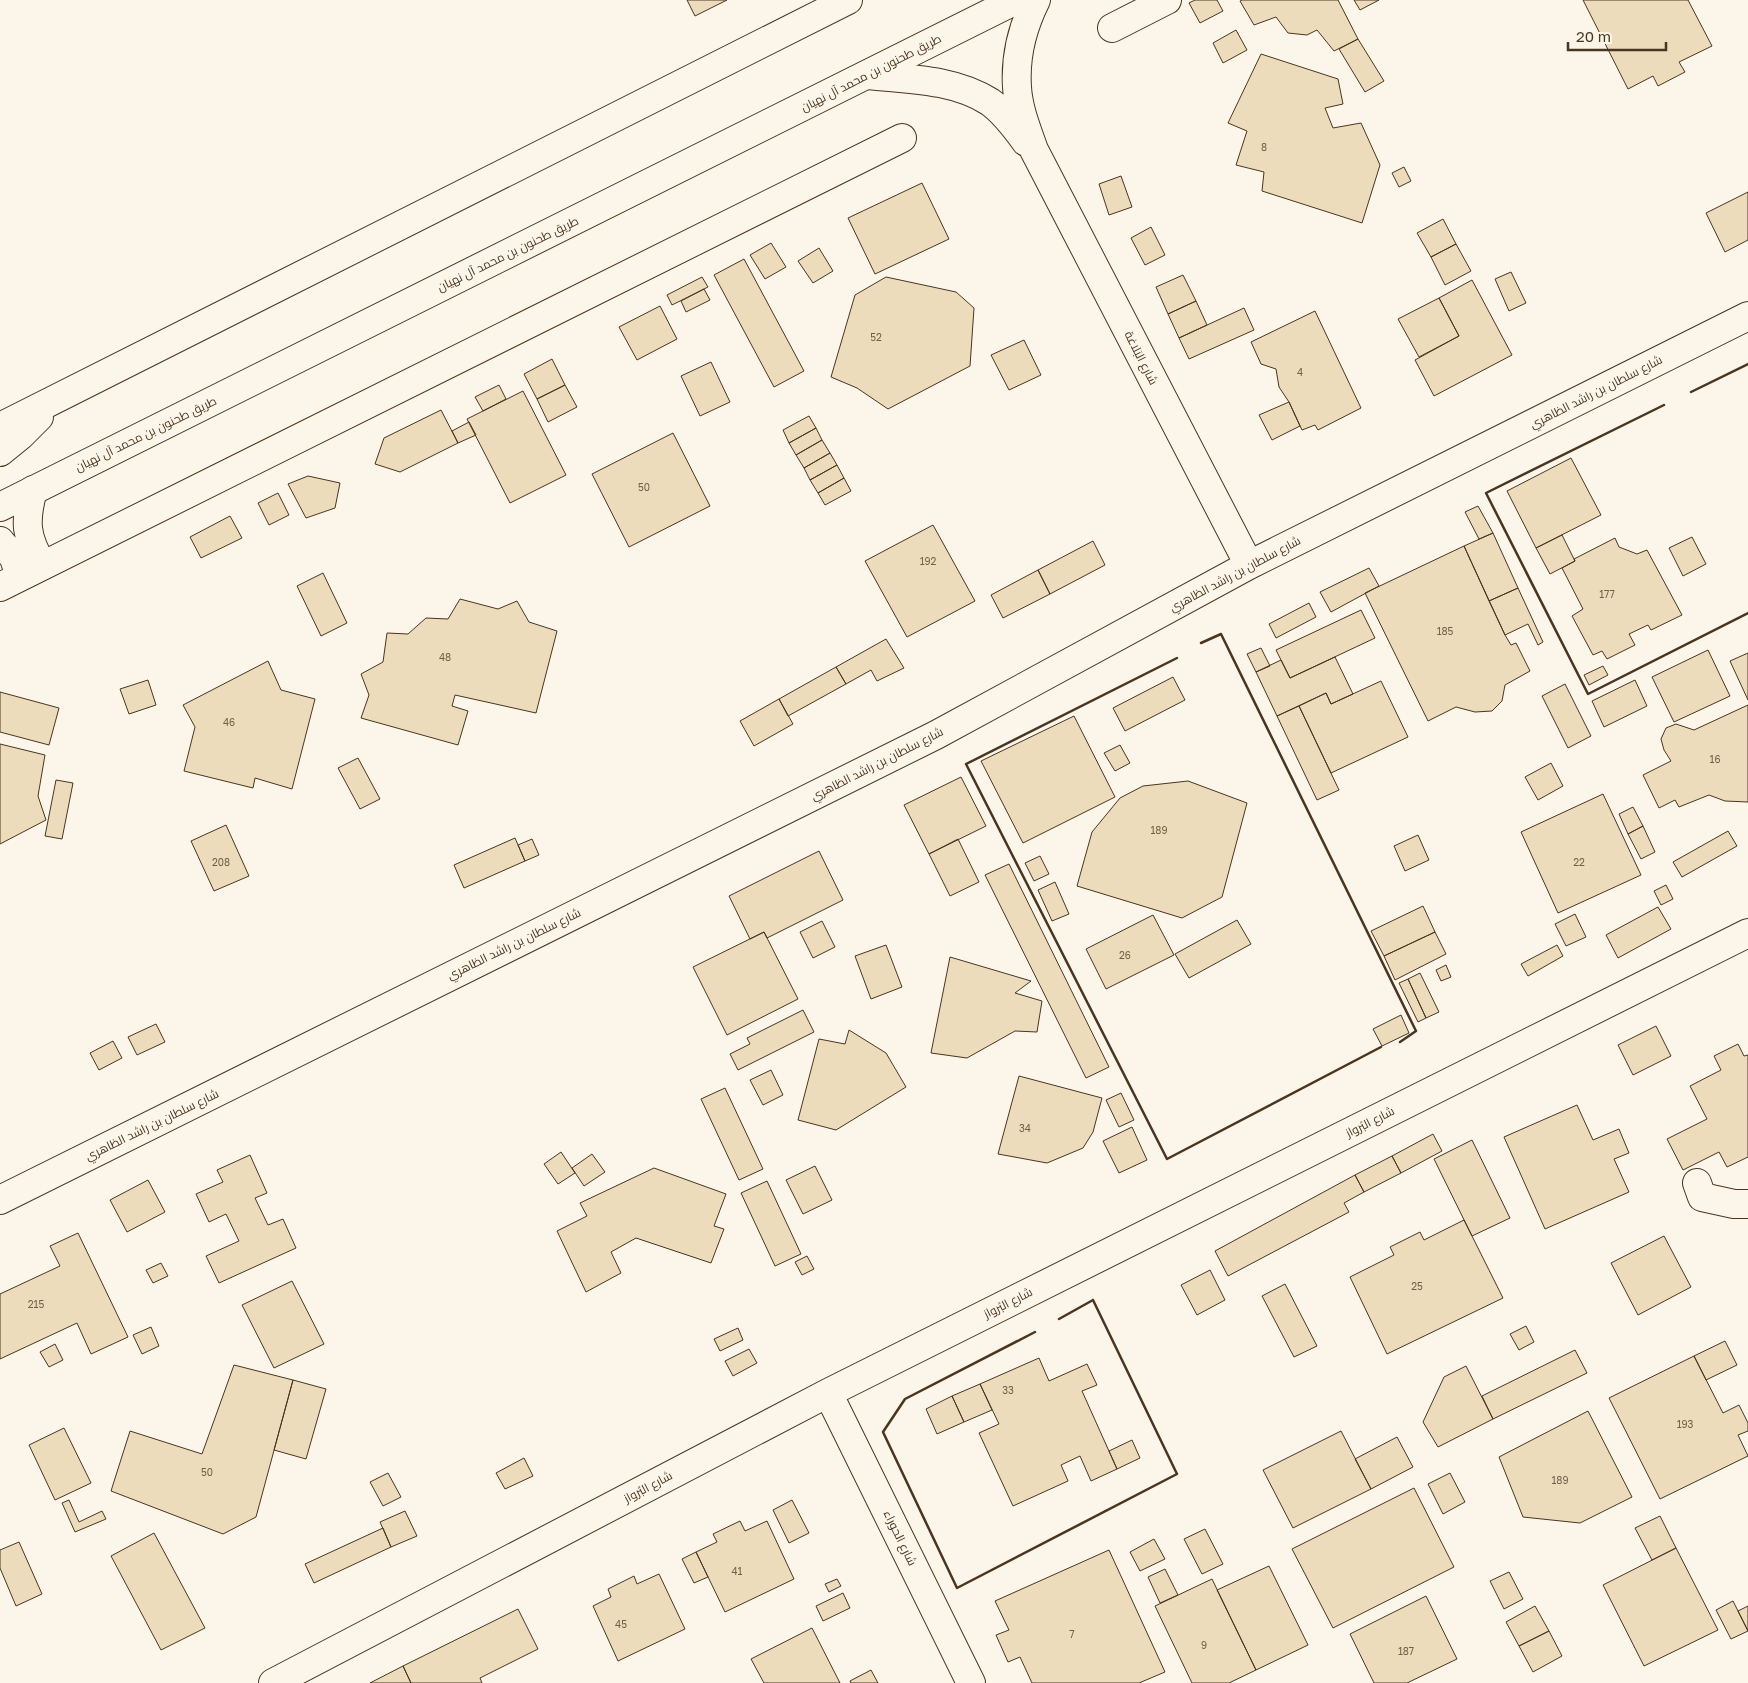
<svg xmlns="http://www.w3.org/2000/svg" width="1748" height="1683" viewBox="0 0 1748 1683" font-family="'Golos Text',Cairo,sans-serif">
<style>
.building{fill:#ecdcbc;stroke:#4a3520}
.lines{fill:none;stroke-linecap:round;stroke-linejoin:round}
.minor-casing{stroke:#4a3520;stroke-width:30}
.major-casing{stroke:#4a3520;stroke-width:30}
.minor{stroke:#fbf6e9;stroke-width:28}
.major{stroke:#fbf6e9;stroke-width:28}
.wall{stroke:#4a3520;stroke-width:2.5}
.labels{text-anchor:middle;stroke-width:4;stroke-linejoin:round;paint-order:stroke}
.number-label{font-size:10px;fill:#725f47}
.street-label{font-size:12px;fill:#4a3520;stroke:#fbf6e9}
</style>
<rect width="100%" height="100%" fill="#fbf6e9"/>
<path class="building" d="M687,0H727L695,16Z
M1195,0H1217L1223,11L1200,23L1189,3Z
M1242,0H1338L1358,39L1334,51L1317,30L1307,35L1288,33L1276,17L1254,25L1240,1Z
M1354,0H1379L1360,10Z
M1583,0H1688L1712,46L1679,62L1685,72L1658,86L1653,76L1628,89Z
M1236,30L1247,50L1223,63L1213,43Z
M1358,39L1384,81L1365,92L1339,49Z
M1261,54L1338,79L1343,104L1325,108L1333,128L1361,123L1380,165L1362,223L1262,191L1264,172L1236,165L1247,131L1228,123Z
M1404,167L1411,181L1399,187L1392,173Z
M1121,176L1132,207L1109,215L1099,184Z
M922,183L949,239L875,274L848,218Z
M1748,192V240L1725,252L1706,213Z
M1443,219L1456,244L1431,257L1417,233Z
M1151,227L1165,255L1145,265L1131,238Z
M771,243L786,267L765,279L750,255Z
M1456,244L1471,271L1445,285L1431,257Z
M819,248L833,271L813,283L798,261Z
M744,259L804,371L774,387L714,275Z
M1511,272L1526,303L1509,311L1495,279Z
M1183,275L1196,301L1168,314L1156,287Z
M702,277L708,287L672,305L667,295Z
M886,277L956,292L974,308L970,366L888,409L857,388L831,377L855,295Z
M1472,280L1512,355L1434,396L1415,360L1459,336L1439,298Z
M704,289L710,300L686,312L681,301Z
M1439,298L1459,336L1419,357L1398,319Z
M1196,301L1207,325L1179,338L1168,314Z
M660,306L677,339L637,360L619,327Z
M1244,308L1254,330L1189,359L1179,338Z
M1315,311L1361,408L1318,430L1315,425L1302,430L1289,402L1279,387L1276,369L1261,364L1251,342Z
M1024,340L1041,375L1009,390L991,355Z
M552,359L565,385L537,399L524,374Z
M711,362L730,402L700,416L681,376Z
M499,385L506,399L483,411L475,397Z
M565,385L577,407L548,422L537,399Z
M523,391L566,475L510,503L467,419Z
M1289,402L1300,426L1272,440L1259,415Z
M441,410L458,443L400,472L375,464L384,438Z
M809,416L816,428L789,443L783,430Z
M469,422L476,435L458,443L452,431Z
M816,428L822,440L796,455L789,443Z
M673,433L710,506L629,547L592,474Z
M822,440L830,453L804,468L796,455Z
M830,453L837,465L810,480L804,468Z
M1571,458L1601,515L1536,548L1507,491Z
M837,465L844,478L818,493L810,480Z
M308,476L340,483L335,508L306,518L288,484Z
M844,478L851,491L825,505L818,493Z
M278,493L289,515L269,525L258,503Z
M1478,506L1493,533L1479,539L1465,512Z
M230,516L242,538L201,558L190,537Z
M933,525L975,601L907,637L865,561Z
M1493,533L1518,588L1489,601L1464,546Z
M1562,535L1575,561L1550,574L1536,548Z
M1692,537L1706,564L1683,576L1669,548Z
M1615,538L1619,547L1637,554L1647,550L1682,615L1651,630L1648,625L1629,634L1635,645L1607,659L1602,651L1593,655L1572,616L1583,609L1562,568L1575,561L1574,559Z
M1093,541L1105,565L1050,594L1038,570Z
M1464,546L1505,635L1511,645L1516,643L1530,671L1505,685L1502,701L1492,711L1475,712L1456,707L1428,721L1365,593Z
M1369,568L1379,586L1331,612L1320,592Z
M1038,570L1050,594L1003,618L991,595Z
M323,573L347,623L321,636L297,586Z
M1518,588L1543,642L1538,645L1528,624L1505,635L1489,601Z
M460,599L498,609L517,601L529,622L557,631L536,713L455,695L452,706L468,711L458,745L361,718L369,695L361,674L383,662L387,633L408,634L426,618L448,619Z
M1309,603L1316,617L1276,638L1269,624Z
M1361,610L1375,638L1290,678L1276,650Z
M886,639L904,668L877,681L871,670L846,684L836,667Z
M1261,648L1270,666L1256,672L1247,654Z
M1708,650L1730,696L1674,722L1652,677Z
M1748,653V700L1730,661Z
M1335,657L1353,694L1331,704L1326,693L1277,716L1256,672L1281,660L1290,678Z
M268,661L281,690L315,699L292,789L255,778L253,788L184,771L195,727L183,705Z
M1603,666L1608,675L1589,685L1584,675Z
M836,667L846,684L788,716L779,699Z
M1173,677L1185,700L1125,731L1113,708Z
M148,680L156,705L129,714L120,689Z
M1635,680L1647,706L1604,727L1592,701Z
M1381,681L1408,737L1331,773L1299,706L1326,693L1331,704Z
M1565,684L1591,736L1568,748L1542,696Z
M0,692L59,708L49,745L0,732Z
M779,699L793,724L754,746L740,721Z
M1748,705V802L1725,801L1709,795L1679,807L1675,800L1659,808L1643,775L1671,761L1664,750L1661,739L1666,728L1676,724L1694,730Z
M1299,706L1339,790L1317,800L1277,716Z
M1074,716L1115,797L1023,843L981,761Z
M0,744L45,755L38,796L46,820L0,844Z
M1120,745L1130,763L1115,771L1104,753Z
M358,758L380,799L360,809L338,768Z
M1551,763L1563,786L1538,800L1525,777Z
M961,777L986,826L929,854L904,805Z
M56,780L73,783L62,839L45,836Z
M1188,781L1247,803L1222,897L1182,918L1077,886L1092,832L1120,798L1143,786Z
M1603,794L1641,875L1558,913L1521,832Z
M1633,807L1643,826L1628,834L1619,814Z
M226,825L249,876L214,891L191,841Z
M1643,826L1655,852L1641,859L1628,834Z
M1728,831L1737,846L1682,877L1673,862Z
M1418,835L1429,860L1405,871L1394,846Z
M515,838L525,861L464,888L454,865Z
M532,839L539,855L525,861L518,845Z
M958,839L979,882L950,896L929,854Z
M819,851L843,900L767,938L764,932L750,939L729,896Z
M1040,856L1049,874L1034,881L1025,863Z
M1009,864L1109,1067L1086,1078L985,875Z
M1055,882L1069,914L1052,921L1038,890Z
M1666,885L1673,899L1661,905L1654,891Z
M1423,906L1435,932L1384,956L1371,931Z
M1658,907L1671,929L1618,958L1606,935Z
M1575,914L1586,937L1566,946L1555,924Z
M1153,915L1174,955L1106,989L1086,949Z
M1237,920L1251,944L1189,978L1175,954Z
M822,921L835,947L813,958L800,932Z
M764,932L798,999L727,1035L693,967Z
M1435,932L1446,954L1395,980L1384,956Z
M886,945L902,987L871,999L855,956Z
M1557,945L1563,956L1528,976L1521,964Z
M950,957L1031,981L1015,993L1042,1001L1037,1032L1015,1031L967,1058L931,1053Z
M1446,965L1451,977L1441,981L1436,970Z
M1420,973L1439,1012L1426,1018L1408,979Z
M1408,979L1426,1018L1418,1022L1399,983Z
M803,1010L814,1032L738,1070L730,1054L750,1044L747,1038Z
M1401,1015L1409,1033L1382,1046L1373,1029Z
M156,1024L165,1042L137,1055L128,1037Z
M1656,1026L1671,1056L1633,1075L1618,1045Z
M849,1030L886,1053L906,1087L836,1130L798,1120L819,1039L845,1044Z
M113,1041L122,1058L99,1070L90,1053Z
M1738,1044L1744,1056L1748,1055V1157L1727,1167L1719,1152L1683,1170L1667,1139L1707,1119L1690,1086L1721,1070L1714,1056Z
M771,1070L783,1095L763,1105L750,1080Z
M1019,1076L1102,1098L1093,1132L1083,1148L1047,1163L998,1154Z
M725,1088L763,1169L739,1180L701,1099Z
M1121,1093L1134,1120L1119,1127L1106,1100Z
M1577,1105L1593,1140L1619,1129L1629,1153L1614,1159L1629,1192L1545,1229L1504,1137Z
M1132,1127L1147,1160L1119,1173L1103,1141Z
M1433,1134L1442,1151L1401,1173L1392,1156Z
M1472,1140L1510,1218L1472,1236L1434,1159Z
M561,1152L575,1173L558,1184L544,1164Z
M592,1154L605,1172L584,1186L572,1168Z
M250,1155L267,1193L255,1198L268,1225L283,1219L296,1248L219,1283L206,1256L239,1241L226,1214L209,1222L196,1194L223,1182L217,1170Z
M1392,1156L1401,1173L1364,1192L1355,1175Z
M815,1166L832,1200L803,1214L786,1180Z
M654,1168L726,1194L714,1226L724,1229L711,1263L636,1238L611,1252L621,1273L586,1292L557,1231L587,1216L580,1203Z
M1355,1175L1364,1192L1344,1203L1349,1212L1228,1276L1215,1251Z
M148,1180L165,1212L127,1232L110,1200Z
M767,1181L801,1254L775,1266L741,1193Z
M1464,1220L1503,1298L1387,1354L1350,1277L1394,1255L1390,1247L1420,1232L1424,1240Z
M78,1233L128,1337L91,1354L77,1323L0,1359V1294L60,1266L50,1246Z
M1664,1236L1691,1287L1638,1315L1611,1263Z
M807,1256L814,1269L802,1275L795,1262Z
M161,1263L168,1276L153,1283L146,1270Z
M1210,1270L1225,1300L1197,1315L1181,1285Z
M292,1281L324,1344L274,1368L242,1305Z
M1285,1284L1317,1346L1294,1357L1262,1296Z
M1526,1326L1534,1342L1519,1350L1510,1334Z
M151,1327L159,1346L142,1354L133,1335Z
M738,1328L743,1340L720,1351L714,1339Z
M1725,1341L1737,1365L1706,1380L1694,1356Z
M55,1344L63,1360L49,1367L40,1352Z
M749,1349L757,1363L733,1376L725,1361Z
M1575,1350L1587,1373L1493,1419L1482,1396Z
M1694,1356L1723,1413L1739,1405L1748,1423V1431L1738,1435L1748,1456L1660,1499L1609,1398Z
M1039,1358L1049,1381L1087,1364L1097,1385L1082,1391L1117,1469L1091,1481L1080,1456L1061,1465L1068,1481L1013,1506L979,1433L999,1424L980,1384Z
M234,1365L293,1380L256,1517L223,1534L111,1491L130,1431L202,1454Z
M1466,1366L1493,1419L1438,1447L1423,1422L1444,1377Z
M293,1380L326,1389L306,1459L274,1450Z
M980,1384L992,1410L964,1422L952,1396Z
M952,1396L964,1422L937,1434L926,1409Z
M1588,1411L1632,1497L1580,1523L1523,1517L1499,1457Z
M64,1428L91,1483L55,1500L29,1445Z
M1341,1431L1371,1489L1293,1528L1263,1470Z
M1397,1437L1413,1467L1371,1489L1355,1459Z
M1132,1440L1140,1458L1117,1469L1109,1451Z
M524,1458L533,1476L505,1489L496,1473Z
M388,1473L401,1497L383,1506L370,1482Z
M1450,1473L1465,1502L1443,1514L1428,1484Z
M1414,1488L1454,1567L1333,1628L1292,1549Z
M69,1500L79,1522L102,1511L106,1519L75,1532L62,1503Z
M792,1500L809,1533L789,1543L773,1510Z
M405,1511L417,1536L391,1547L380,1522Z
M1660,1516L1676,1548L1652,1560L1635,1528Z
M740,1521L745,1531L767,1521L794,1579L725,1612L696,1552L717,1542L713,1534Z
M383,1528L391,1547L314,1583L305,1564Z
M1205,1529L1223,1564L1202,1574L1184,1539Z
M154,1533L205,1628L161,1650L111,1556Z
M1154,1539L1165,1559L1140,1571L1130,1552Z
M19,1542L42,1594L16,1606L0,1568V1550Z
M1676,1548L1718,1630L1644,1666L1603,1585Z
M1109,1550L1165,1672L1139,1683H1032L1020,1657L1008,1662L996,1635L1009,1630L995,1601Z
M696,1552L708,1577L694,1583L682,1559Z
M1269,1566L1308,1645L1256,1670L1217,1590Z
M1165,1569L1178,1595L1160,1603L1148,1577Z
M1509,1572L1523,1599L1504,1609L1490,1581Z
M659,1574L685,1629L618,1661L593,1606L611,1597L608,1589L634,1576L637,1584Z
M837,1579L841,1586L829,1592L825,1584Z
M1212,1579L1256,1670L1229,1683H1192L1155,1606Z
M843,1593L850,1608L823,1621L816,1606Z
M1426,1596L1457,1659L1407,1683H1374L1350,1634Z
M1733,1601L1748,1631L1731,1639L1716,1610Z
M1535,1606L1549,1631L1519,1646L1506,1622Z
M1748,1606V1631L1738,1611Z
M518,1609L538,1649L480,1678L482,1683H411L403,1666Z
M812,1628L840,1683H764L751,1659Z
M1549,1631L1562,1656L1533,1672L1519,1646Z
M403,1666L411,1683H370Z
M871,1670L878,1683H851L850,1681Z"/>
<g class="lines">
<defs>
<path id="minor" d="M1036,0C1023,26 1015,57 1017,87C1018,108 1027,130 1034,150L1249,565
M1112,28L1167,0
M867,75C908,79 954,79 990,102C1004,112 1016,128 1026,142
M33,490C24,522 26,537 42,565
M0,541L14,558L20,577
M0,587L902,138
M1697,1183L1702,1197L1734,1204H1748
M0,1200L936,735L1249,565L1748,316
M828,1393L971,1683
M273,1683L828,1393L1748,933"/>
<path id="major" d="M0,427L848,0
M0,452L21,435L39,417
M0,507L1016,0"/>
</defs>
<use href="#minor" class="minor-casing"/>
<use href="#major" class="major-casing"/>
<use href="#minor" class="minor"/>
<use href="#major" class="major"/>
<path class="wall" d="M1691,392L1748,364
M1664,405L1486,493L1588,694L1748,613
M1201,643L1221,634L1416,1031L1400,1042
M1177,658L966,764L1167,1159L1381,1047
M1035,1332L905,1399L883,1432L957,1588L1177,1474L1093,1300L1059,1319"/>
</g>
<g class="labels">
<g class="number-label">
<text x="1264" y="151">8</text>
<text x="876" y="341">52</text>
<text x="1300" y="376">4</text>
<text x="644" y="491">50</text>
<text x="928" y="565">192</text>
<text x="1607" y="598">177</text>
<text x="1445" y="635">185</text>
<text x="445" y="661">48</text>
<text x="229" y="726">46</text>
<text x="1715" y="763">16</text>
<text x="1159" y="834">189</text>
<text x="221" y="866">208</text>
<text x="1579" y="866">22</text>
<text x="1125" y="959">26</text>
<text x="1025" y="1132">34</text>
<text x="1417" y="1290">25</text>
<text x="36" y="1308">215</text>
<text x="1008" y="1394">33</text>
<text x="1685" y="1428">193</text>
<text x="207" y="1476">50</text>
<text x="1560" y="1484">189</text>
<text x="737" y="1575">41</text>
<text x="621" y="1628">45</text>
<text x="1072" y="1638">7</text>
<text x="1204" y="1649">9</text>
<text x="1406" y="1655">187</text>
</g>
<g class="street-label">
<text transform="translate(871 73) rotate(-27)" y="4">طريق طحنون بن محمد آل نهيان</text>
<text transform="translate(508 254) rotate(-26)" y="4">طريق طحنون بن محمد آل نهيان</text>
<text transform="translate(1141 358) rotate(63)" y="4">شارع البَلاغة</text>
<text transform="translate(1596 392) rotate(-27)" y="4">شارع سلطان بن راشد الظاهري</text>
<text transform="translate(146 434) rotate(-26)" y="4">طريق طحنون بن محمد آل نهيان</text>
<text transform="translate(1235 574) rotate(-28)" y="4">شارع سلطان بن راشد الظاهري</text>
<text transform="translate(877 764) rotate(-27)" y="4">شارع سلطان بن راشد الظاهري</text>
<text transform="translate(514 944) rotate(-26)" y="4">شارع سلطان بن راشد الظاهري</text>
<text transform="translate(1370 1122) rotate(-27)" y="4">شارع البُرواز</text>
<text transform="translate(152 1125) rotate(-26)" y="4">شارع سلطان بن راشد الظاهري</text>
<text transform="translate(1008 1303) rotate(-27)" y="4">شارع البُرواز</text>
<text transform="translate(648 1487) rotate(-28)" y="4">شارع البُرواز</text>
<text transform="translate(900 1538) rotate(64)" y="4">شارع الحوراء</text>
</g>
</g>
<path d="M1568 42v8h98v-8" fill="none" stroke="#4a3520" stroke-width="2.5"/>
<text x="1576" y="42" font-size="15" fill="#4a3520" stroke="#fbf6e9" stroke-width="4" paint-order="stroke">20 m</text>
</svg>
